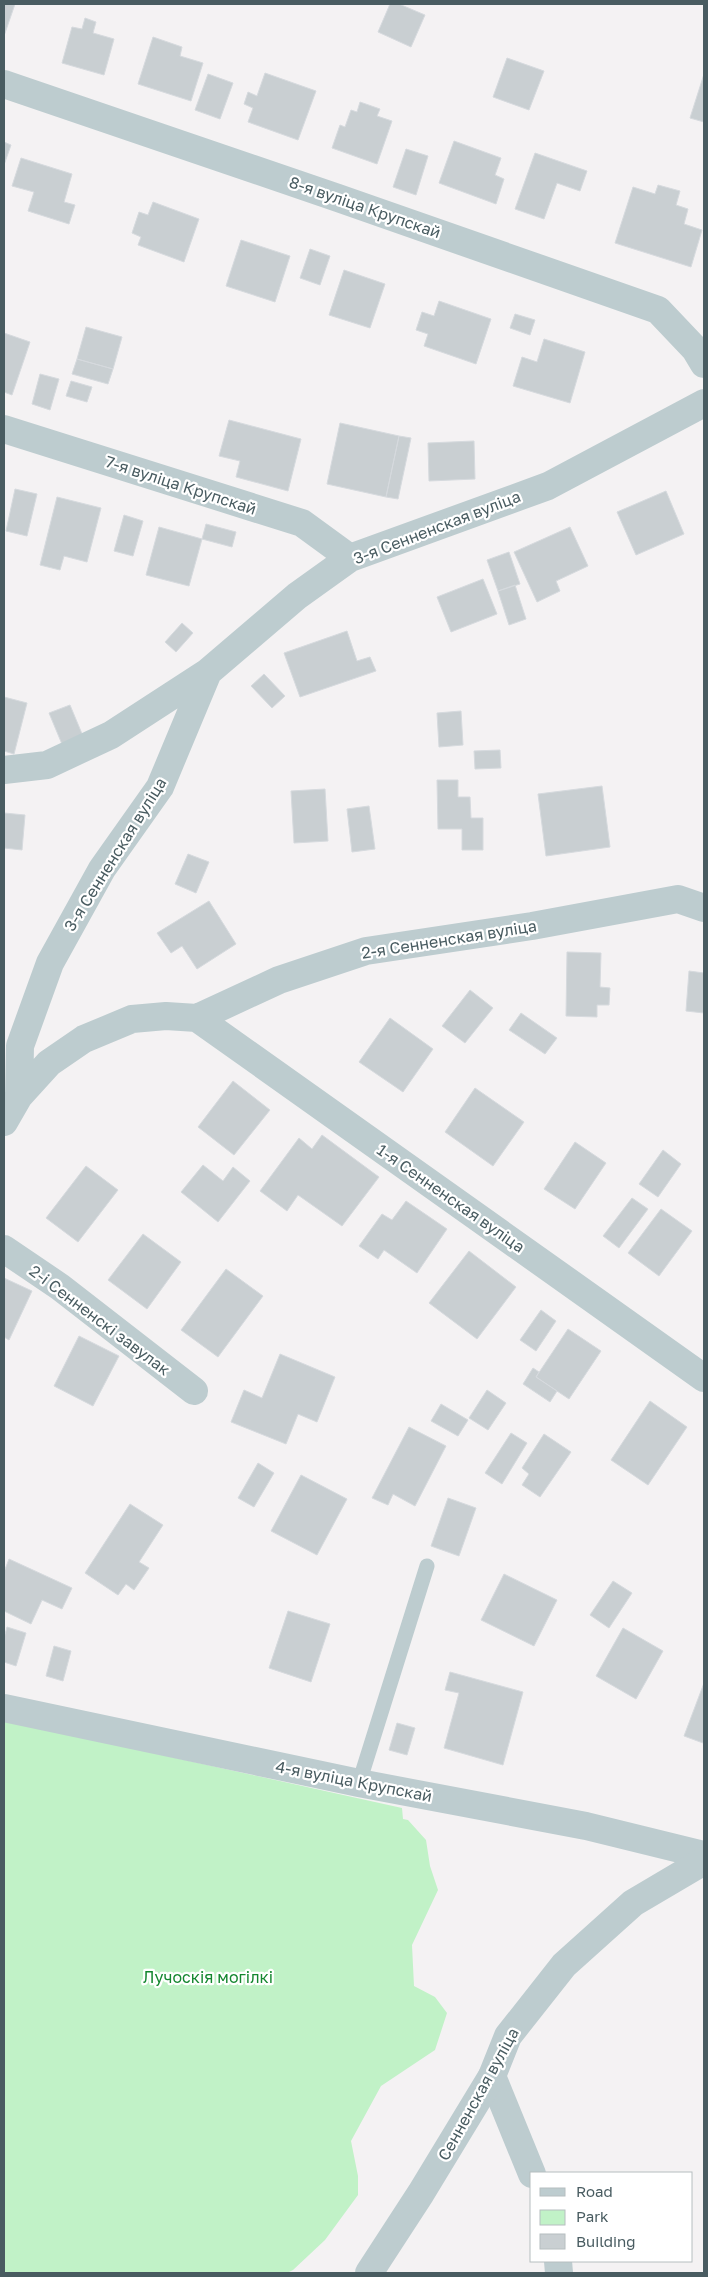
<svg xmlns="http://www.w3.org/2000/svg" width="708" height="2277" viewBox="0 0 708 2277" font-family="'Golos Text',sans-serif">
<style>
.green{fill:#c1f2c7}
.building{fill:#c9cfd2;stroke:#d6dade}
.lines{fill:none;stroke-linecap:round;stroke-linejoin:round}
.service{stroke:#bdcccf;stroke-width:15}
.minor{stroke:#bdcccf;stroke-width:28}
.tertiary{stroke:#bdcccf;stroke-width:28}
.labels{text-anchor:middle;stroke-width:4.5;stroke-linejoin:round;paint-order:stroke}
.street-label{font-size:16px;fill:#495c61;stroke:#fff}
.park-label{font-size:16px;fill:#14872f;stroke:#fff}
</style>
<rect width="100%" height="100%" fill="#f4f2f3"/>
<path class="green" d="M4,1720L402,1808L403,1819L408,1820L426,1840L430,1866L438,1890L412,1945L414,1986L435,1997L447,2013L435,2050L381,2086L351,2141L358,2176V2195L325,2240L293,2270L287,2273H4Z"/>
<path class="building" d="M4,4H15L4,36Z
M390,4H399L425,15L411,47L378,32Z
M85,18L96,22L93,33L114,39L104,75L62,63L72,27L82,29Z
M153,37L182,47L180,56L203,63L191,101L138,84Z
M507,58L544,71L529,110L493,97Z
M265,73L316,91L298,140L248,122L253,108L244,104L248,92L257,96Z
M208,74L233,83L220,119L195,110Z
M704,74V122L690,118Z
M360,102L380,109L377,116L392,121L377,164L332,148L340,125L345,127L351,110L357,112Z
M454,141L501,158L495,175L504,179L496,204L439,183Z
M4,142L11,145L4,165Z
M406,149L428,156L416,195L393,187Z
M535,153L587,171L580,191L557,183L544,219L515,209Z
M21,158L72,174L64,202L75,205L69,224L28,211L34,192L12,186Z
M658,185L680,191L676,205L688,209L684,224L702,230L691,267L615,243L633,187L655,194Z
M153,202L199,219L184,262L138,245L141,237L132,233L139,212L148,215Z
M241,240L290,256L275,302L226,286Z
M310,249L330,256L320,285L300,278Z
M344,270L385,284L370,328L329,315Z
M439,301L491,319L476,364L424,346L428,334L416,330L422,312L434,316Z
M515,314L535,320L530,335L510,328Z
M86,327L122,337L113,369L77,359Z
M4,333L30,342L12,395L4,392Z
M544,339L585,352L570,403L513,386L522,357L537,362Z
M77,359L113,369L108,384L72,374Z
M40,374L59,379L50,410L32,404Z
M71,381L92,387L87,402L66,396Z
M229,420L301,439L288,491L236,477L240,461L219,456Z
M340,423L399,436L386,497L327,484Z
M399,436L411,438L398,499L386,497Z
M474,441L475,479L429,481L428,443Z
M15,489L37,494L27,536L6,531Z
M666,491L684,534L636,555L617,512Z
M57,497L101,508L87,562L64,556L60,570L40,565Z
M124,515L143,521L133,556L114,551Z
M206,524L236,532L232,547L202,539Z
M159,527L202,539L189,586L146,575Z
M570,527L588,566L556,581L560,591L537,602L514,552Z
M509,552L520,584L498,591L487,560Z
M483,579L497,614L451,632L437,597Z
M515,585L526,619L509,625L498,591Z
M182,623L193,633L176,652L165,642Z
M347,631L357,661L370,657L376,671L300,697L284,653Z
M264,674L285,696L272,708L251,686Z
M4,697L27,703L14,754L4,751Z
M70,705L85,741L64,749L49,713Z
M461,711L463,745L439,747L437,713Z
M500,750L501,768L475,769L474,751Z
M437,780H458V797H470L471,818H483V850H462V829H438Z
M602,786L610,847L546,856L538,794Z
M325,789L328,841L294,843L291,791Z
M369,806L375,849L352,852L347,809Z
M4,813L25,815L22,850L4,848Z
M188,854L209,862L196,893L175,884Z
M209,901L236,944L197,969L182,946L171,953L157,933Z
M567,952L601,953L600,987L610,988L609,1005H597V1017L566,1016Z
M689,971L704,973V1013L686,1011Z
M470,990L493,1008L465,1043L442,1026Z
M521,1013L557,1038L545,1054L509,1030Z
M390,1018L433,1049L403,1092L359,1062Z
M233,1081L270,1110L234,1155L198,1127Z
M475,1088L524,1122L493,1166L445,1132Z
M322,1135L379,1177L342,1226L298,1195L287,1211L260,1191L299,1138L312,1149Z
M575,1142L606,1163L575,1209L544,1189Z
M663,1150L681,1164L658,1197L639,1184Z
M203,1165L223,1181L233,1167L250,1181L218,1222L181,1192Z
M86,1166L118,1190L78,1242L46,1218Z
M632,1198L648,1209L619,1248L603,1236Z
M406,1201L447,1229L417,1273L384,1250L378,1259L359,1246L382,1214L392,1220Z
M661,1209L692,1231L659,1276L628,1253Z
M143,1234L181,1262L147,1309L108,1280Z
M469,1251L516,1287L477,1339L429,1303Z
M226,1269L263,1296L218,1357L181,1330Z
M4,1278L32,1291L9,1340L4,1337Z
M541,1310L556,1321L536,1351L520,1340Z
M568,1329L601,1351L569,1399L536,1377Z
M79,1336L119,1356L93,1406L54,1386Z
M280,1354L335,1377L317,1422L298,1414L286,1444L231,1422L244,1390L262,1398Z
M533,1368L539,1372L536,1377L557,1391L550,1402L523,1384Z
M487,1390L506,1403L488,1430L469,1418Z
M650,1401L687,1427L648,1485L611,1460Z
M441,1404L468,1420L458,1436L431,1421Z
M409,1427L446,1446L415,1506L393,1494L388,1505L372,1498Z
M511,1433L527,1443L502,1484L485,1473Z
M544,1434L571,1452L540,1497L522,1485L529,1474L522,1468Z
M258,1463L274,1473L254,1507L238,1498Z
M301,1475L347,1499L317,1555L271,1531Z
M448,1498L476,1508L459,1556L431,1546Z
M130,1504L163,1525L139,1562L149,1568L134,1590L126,1584L118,1595L85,1573Z
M9,1559L72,1588L62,1609L42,1600L31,1624L4,1611V1572Z
M504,1574L557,1600L534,1646L481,1620Z
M613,1581L632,1593L609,1628L590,1615Z
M288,1611L330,1624L311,1682L269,1668Z
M7,1627L26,1633L16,1666L4,1662V1638Z
M623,1628L663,1651L636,1699L596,1676Z
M54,1646L71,1651L63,1681L46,1676Z
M450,1672L523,1692L503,1765L444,1748L459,1693L445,1690Z
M704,1683V1740L703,1743L684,1736Z
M397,1723L415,1728L407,1755L389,1750Z"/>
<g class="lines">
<path class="service" d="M359,1783L427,1566"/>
<path class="minor" d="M4,84L338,198L658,310L695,349L704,364
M4,429L302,523L350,558
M4,770L47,765L111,735L208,672
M197,1018L704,1378
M19,1096L20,1046L50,963L102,869L160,787L208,672L297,596L350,558L548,486L704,403
M4,1122L19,1096L49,1063L84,1039L132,1019L166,1016L197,1018L279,980L366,951L532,926L678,899L704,908
M4,1249L60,1287L194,1391
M4,1708L359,1783L586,1826L704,1855
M492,2076L532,2174
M558,2261L559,2273"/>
<path class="tertiary" d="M369,2273L421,2193L492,2076L508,2036L564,1965L633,1903L704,1861"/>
</g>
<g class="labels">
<g class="street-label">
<text transform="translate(365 207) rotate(19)" y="6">8-я вуліца Крупскай</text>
<text transform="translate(181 485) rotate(18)" y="6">7-я вуліца Крупскай</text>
<text transform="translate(437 527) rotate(-21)" y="6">3-я Сенненская вуліца</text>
<text transform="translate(115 854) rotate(-58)" y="6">3-я Сенненская вуліца</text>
<text transform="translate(449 939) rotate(-9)" y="6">2-я Сенненская вуліца</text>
<text transform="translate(451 1198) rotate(35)" y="6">1-я Сенненская вуліца</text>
<text transform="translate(100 1320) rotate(37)" y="6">2-і Сенненскі завулак</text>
<text transform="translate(354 1781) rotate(11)" y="6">4-я вуліца Крупскай</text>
<text transform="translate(478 2094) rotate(-61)" y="6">Сенненская вуліца</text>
</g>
<g class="park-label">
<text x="208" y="1983">Лучоскія могілкі</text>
</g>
</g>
<rect width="708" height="2277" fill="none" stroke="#495c61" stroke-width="10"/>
<rect x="530" y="2172" width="162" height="90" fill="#ffffff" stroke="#b6bec0"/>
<rect x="540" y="2188" width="25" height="8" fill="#bdcccf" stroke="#b6bec0"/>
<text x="576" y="2197" font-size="15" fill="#495c61">Road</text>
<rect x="540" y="2210" width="25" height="15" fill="#c1f2c7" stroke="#b6bec0"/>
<text x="576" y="2222" font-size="15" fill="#495c61">Park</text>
<rect x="540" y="2234" width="25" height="15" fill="#c9cfd2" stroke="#b6bec0"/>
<text x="576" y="2247" font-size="15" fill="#495c61">Building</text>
</svg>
